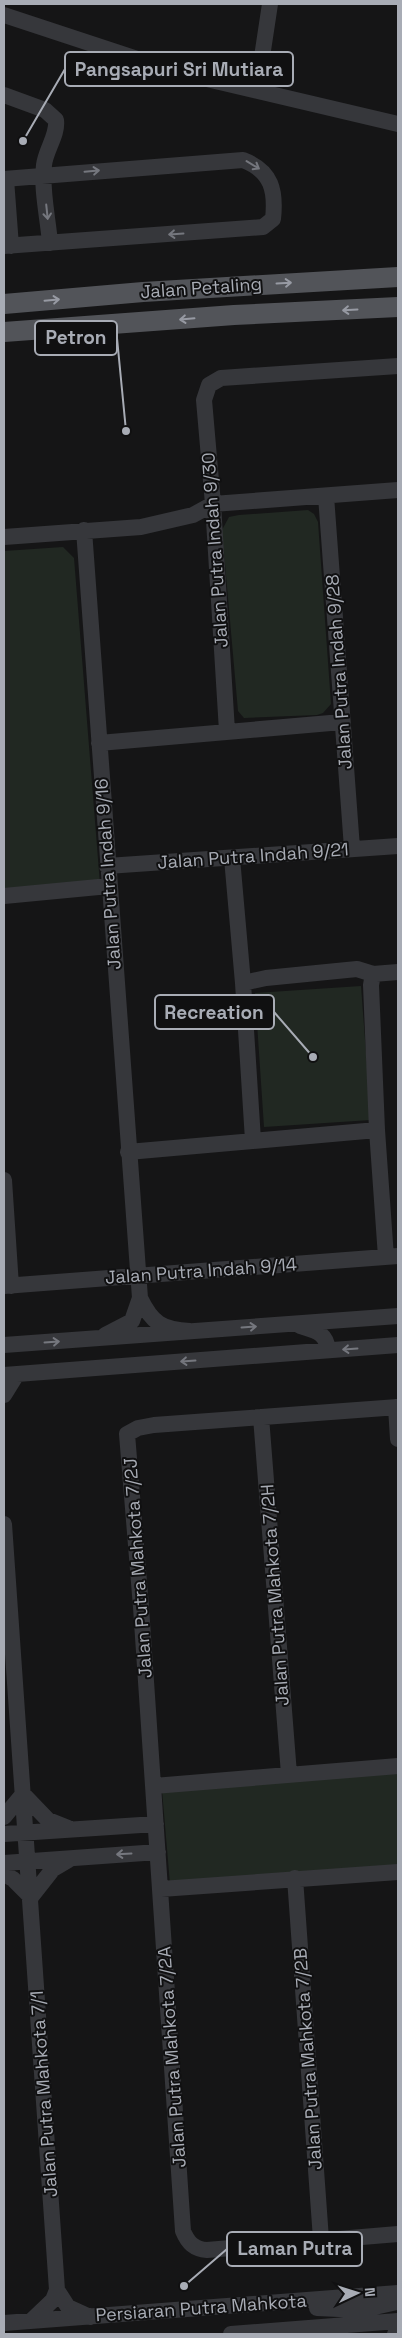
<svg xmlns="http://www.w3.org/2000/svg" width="402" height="2338" viewBox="0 0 402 2338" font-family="'Space Grotesk',sans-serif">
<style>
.green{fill:#212822}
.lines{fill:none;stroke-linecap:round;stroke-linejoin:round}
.minor{stroke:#36373b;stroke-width:16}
.major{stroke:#525459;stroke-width:20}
.oneway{stroke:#75777e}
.oneway2{stroke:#979aa3}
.labels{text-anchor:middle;stroke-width:4;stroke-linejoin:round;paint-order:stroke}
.street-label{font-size:18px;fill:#a8acb5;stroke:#101011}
.leader{fill:none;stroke:#a8acb5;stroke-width:2}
.callout-dot{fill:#a8acb5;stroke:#101011;stroke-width:2}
.callout{fill:#101011;stroke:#a8acb5;stroke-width:2}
.callout-label{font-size:19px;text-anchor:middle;font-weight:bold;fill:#a8acb5}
</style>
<rect width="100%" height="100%" fill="#151516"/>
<path class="green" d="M308,510L314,514L318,522L331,704L323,713L317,715L244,718L238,711L222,530L229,517L239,515Z
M63,547L74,558L100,884L4,890V551Z
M361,986L371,1120L264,1127L255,993Z
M398,1771V1868L170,1884L162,1790Z"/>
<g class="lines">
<path class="minor" d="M4,15L177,72L398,124
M257,90L270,4
M4,95L45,110L56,120C58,135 46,149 44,165C41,189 48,218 50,243
M4,179L243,160C272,171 276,191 273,219L263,227L4,246
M6,179L11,246
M326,496L352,848
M84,530L140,1298C152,1323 162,1330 190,1331
M4,537L141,527L193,515L213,504L398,490
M227,731L213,504L204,400L209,385L221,378L398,366
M99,743L342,722
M232,858L243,983L253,1140
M107,866L398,846
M4,896L109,886
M373,974L371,985L377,1130L386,1257
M243,983L266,978L357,969L373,974L398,972
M128,1152L377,1130
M4,1180L11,1286
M4,1286L398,1256
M300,1326C315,1331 326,1332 328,1350
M105,1335L132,1321L140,1298
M4,1345L398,1316
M4,1375L398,1345
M4,1395L17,1374
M396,1407L398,1439
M398,1407L154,1425L138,1428L127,1434L141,1607L183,2231C188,2243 194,2249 207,2250L398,2234
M261,1417L289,1774
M4,1524L57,2290L68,2307L90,2317
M154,1786L398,1766
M23,1794L48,1820L68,1828
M4,1817L23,1794
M4,1834L156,1824
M4,1863L158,1852
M4,1874L13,1879L31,1897
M295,1878L321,2239
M161,1889L398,1872
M31,1897L53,1869L70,1859
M317,2308L361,2310L397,2302
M31,2321L53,2300L57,2290
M4,2323L398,2293
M231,2334L398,2321
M395,2334L398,2333"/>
<path class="major" d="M4,304L143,292L398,277
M4,332L234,315L398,307"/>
</g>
<defs><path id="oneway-shaft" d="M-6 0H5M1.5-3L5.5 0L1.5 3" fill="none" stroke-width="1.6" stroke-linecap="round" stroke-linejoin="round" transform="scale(1.25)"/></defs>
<g class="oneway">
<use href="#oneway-shaft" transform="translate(253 165) rotate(31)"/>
<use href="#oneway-shaft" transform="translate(92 171) rotate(-5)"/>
<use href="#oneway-shaft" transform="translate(47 212) rotate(84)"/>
<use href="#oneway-shaft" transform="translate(176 234) rotate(176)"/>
<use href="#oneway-shaft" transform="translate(249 1327) rotate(-4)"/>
<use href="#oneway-shaft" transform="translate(52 1342) rotate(-4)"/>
<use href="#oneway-shaft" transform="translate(350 1349) rotate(176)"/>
<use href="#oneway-shaft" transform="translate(188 1361) rotate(176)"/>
<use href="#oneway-shaft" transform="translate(124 1854) rotate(177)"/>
</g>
<g class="oneway2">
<use href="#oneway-shaft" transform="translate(284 283) rotate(-3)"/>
<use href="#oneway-shaft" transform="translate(52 300) rotate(-5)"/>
<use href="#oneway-shaft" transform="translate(350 310) rotate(177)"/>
<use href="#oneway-shaft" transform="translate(187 319) rotate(175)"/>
</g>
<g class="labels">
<g class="street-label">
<text transform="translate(201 288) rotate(-4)" y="6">Jalan Petaling</text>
<text transform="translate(215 550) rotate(-94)" y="6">Jalan Putra Indah 9/30</text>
<text transform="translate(339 672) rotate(-94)" y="6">Jalan Putra Indah 9/28</text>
<text transform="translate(253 856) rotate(-4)" y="6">Jalan Putra Indah 9/21</text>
<text transform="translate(108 874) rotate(-94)" y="6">Jalan Putra Indah 9/16</text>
<text transform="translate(201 1271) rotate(-4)" y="6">Jalan Putra Indah 9/14</text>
<text transform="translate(138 1568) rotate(-94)" y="6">Jalan Putra Mahkota 7/2J</text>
<text transform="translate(275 1595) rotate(-94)" y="6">Jalan Putra Mahkota 7/2H</text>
<text transform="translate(172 2057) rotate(-94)" y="6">Jalan Putra Mahkota 7/2A</text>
<text transform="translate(308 2059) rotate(-94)" y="6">Jalan Putra Mahkota 7/2B</text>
<text transform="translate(44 2094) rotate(-94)" y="6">Jalan Putra Mahkota 7/1</text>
<text transform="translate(201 2308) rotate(-4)" y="6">Persiaran Putra Mahkota</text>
</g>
</g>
<path class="leader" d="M23 141L65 69M126 431L117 338M313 1057L274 1012M184 2286L227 2249"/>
<g class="callout-dot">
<circle cx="23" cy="141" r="5"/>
<circle cx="126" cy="431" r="5"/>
<circle cx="313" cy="1057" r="5"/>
<circle cx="184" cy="2286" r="5"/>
</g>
<g class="callout">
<rect x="65" y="52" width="228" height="34" rx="5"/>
<rect x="35" y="321" width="82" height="34" rx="5"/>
<rect x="155" y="995" width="119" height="34" rx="5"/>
<rect x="227" y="2232" width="135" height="34" rx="5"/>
</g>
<g class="callout-label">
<text x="179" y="76">Pangsapuri Sri Mutiara</text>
<text x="76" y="344">Petron</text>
<text x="214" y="1019">Recreation</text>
<text x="295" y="2255">Laman Putra</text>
</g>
<rect width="402" height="2338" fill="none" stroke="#a8acb5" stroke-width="10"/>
<g transform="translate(357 2293) rotate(86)" stroke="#101011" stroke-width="4" paint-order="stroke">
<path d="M0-4L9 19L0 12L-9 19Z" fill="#a8acb5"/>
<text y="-8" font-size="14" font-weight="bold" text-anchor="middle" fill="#a8acb5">N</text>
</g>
</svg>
